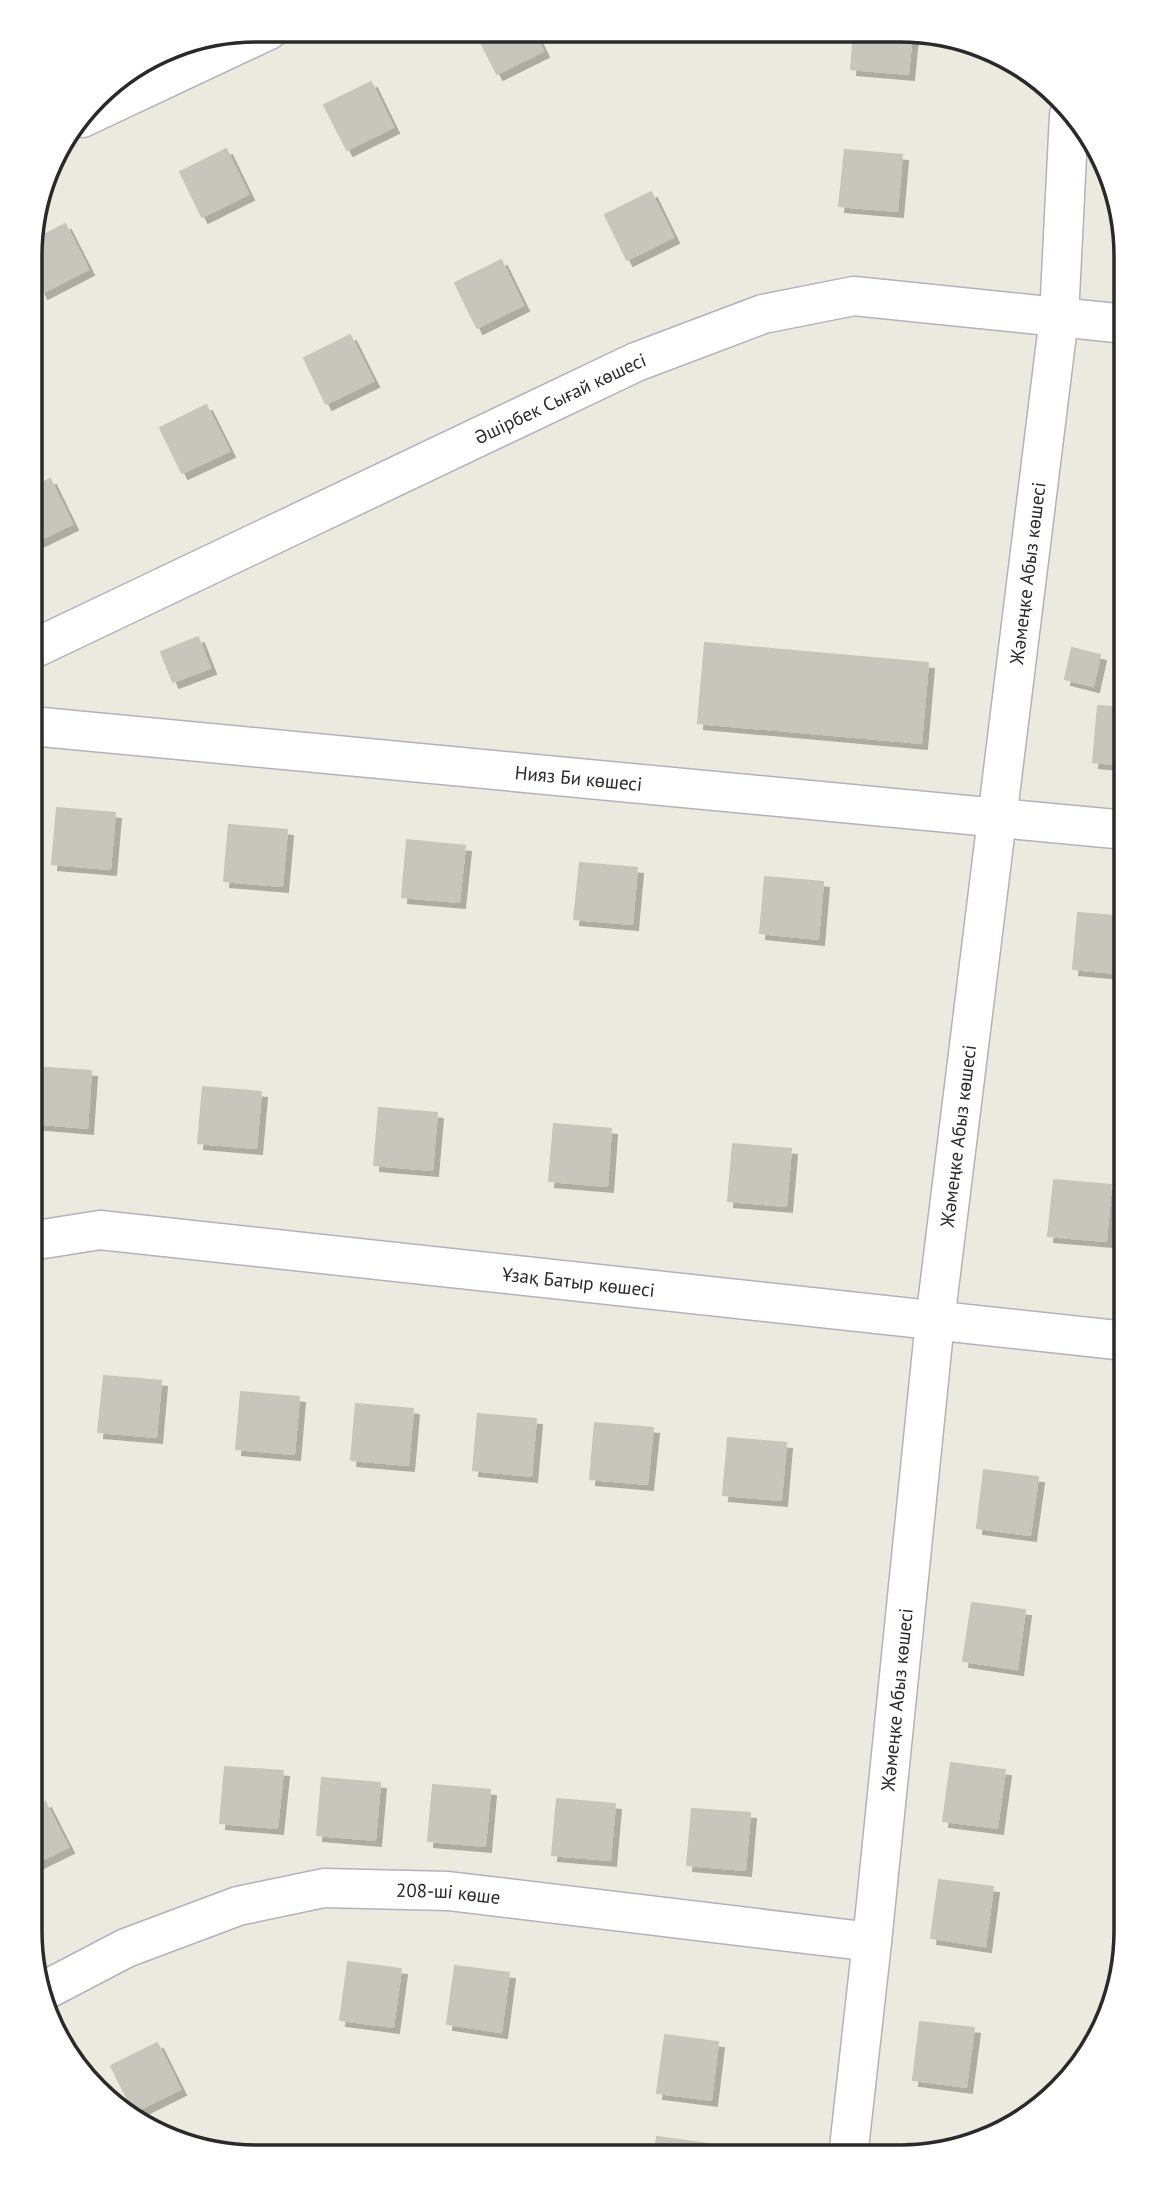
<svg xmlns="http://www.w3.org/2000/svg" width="1156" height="2187" viewBox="0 0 1156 2187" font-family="'PT Sans',sans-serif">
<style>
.building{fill:#c6c6bd;stroke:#c6c6b8;stroke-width:2;filter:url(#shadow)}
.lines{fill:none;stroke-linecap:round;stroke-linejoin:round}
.minor-casing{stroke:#b3b1bc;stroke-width:41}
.tertiary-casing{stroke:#b3b1bc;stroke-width:41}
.minor{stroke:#fff;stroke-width:38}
.tertiary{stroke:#fff;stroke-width:38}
.labels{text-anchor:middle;stroke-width:7;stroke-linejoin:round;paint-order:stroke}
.street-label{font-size:19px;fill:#2a2a2a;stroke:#fff}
.rim{fill:none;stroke:#2a2a2a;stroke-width:3.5}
</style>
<defs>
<filter id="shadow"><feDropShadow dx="6" dy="6" stdDeviation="0" flood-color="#0004"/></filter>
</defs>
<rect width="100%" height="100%" fill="#ebeade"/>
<path class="building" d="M475,31H533L543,51L497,74Z
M854,33L912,34L908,74L851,69Z
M371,82L393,127L347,150L324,105Z
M226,149L248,194L202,217L180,172Z
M845,150L902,155L897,211L839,206Z
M651,192L673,237L627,260L605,215Z
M65,224L88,269L42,293L32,272V241Z
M501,260L523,305L477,328L455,283Z
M350,335L373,381L326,404L304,358Z
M206,405L229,451L182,473L160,428Z
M50,479L72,524L31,544V488Z
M198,637L210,668L173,682L161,652Z
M705,643L928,663L921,743L698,723Z
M1072,648L1100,655L1093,686L1065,679Z
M1098,706L1126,708V765L1093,762Z
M57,808L115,813L110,869L52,864Z
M229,825L287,830L282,886L224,881Z
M407,840L465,846L459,902L402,897Z
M580,863L637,868L632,924L574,919Z
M765,877L823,882L818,939L760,933Z
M1078,913L1126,917V974L1073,969Z
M34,1067L91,1071L87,1128L31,1123Z
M203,1087L261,1092L256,1148L198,1143Z
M379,1108L437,1113L432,1170L374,1165Z
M554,1124L611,1129L607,1186L549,1181Z
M733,1144L791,1149L786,1206L728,1201Z
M1054,1180L1111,1185L1106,1241L1048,1236Z
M104,1376L161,1381L156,1437L98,1432Z
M241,1392L299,1397L294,1454L236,1449Z
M356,1404L413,1409L408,1465L351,1460Z
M478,1414L536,1419L531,1476L473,1470Z
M595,1423L653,1428L647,1484L590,1479Z
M728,1438L786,1443L781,1500L723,1495Z
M984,1470L1038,1477L1030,1535L977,1528Z
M972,1603L1025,1610L1017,1669L963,1661Z
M951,1763L1005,1770L997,1828L943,1821Z
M225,1767L283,1771L277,1828L220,1823Z
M322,1778L380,1783L375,1840L317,1835Z
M433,1785L490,1790L485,1846L428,1841Z
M557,1799L615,1804L610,1860L552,1855Z
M45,1802L68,1847L30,1866V1810Z
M692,1809L750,1813L745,1870L687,1865Z
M939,1880L993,1887L985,1946L931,1938Z
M348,1962L401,1969L393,2027L340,2020Z
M455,1966L509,1973L501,2032L447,2024Z
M920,2022L974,2028L966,2087L913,2080Z
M665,2035L718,2042L711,2100L657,2093Z
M157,2043L180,2089L134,2112L111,2066Z
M657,2137L710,2144L708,2157H654Z
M908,2143L951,2149L906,2156Z"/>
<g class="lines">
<defs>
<g id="minor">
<path d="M82,118L269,30"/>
<path id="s1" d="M31,650L636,362L763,314L854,296L1126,324"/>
<path id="s2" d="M31,726L1126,830"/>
<path id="s3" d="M40,1993L126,1948L238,1906L324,1888L448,1891L872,1942"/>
<path id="s4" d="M848,2157L872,1942L935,1321L1059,317L1069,115"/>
</g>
<g id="tertiary">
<path id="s5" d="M31,1241L100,1230L1126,1341"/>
</g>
</defs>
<use href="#minor" class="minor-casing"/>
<use href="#tertiary" class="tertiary-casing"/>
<use href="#minor" class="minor"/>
<use href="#tertiary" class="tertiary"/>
</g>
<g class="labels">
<g class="street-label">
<text dy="7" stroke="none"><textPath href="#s1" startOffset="586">Әшірбек Сығай көшесі</textPath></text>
<text dy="7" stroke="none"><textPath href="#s4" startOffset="1594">Жәмеңке Абыз көшесі</textPath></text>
<text dy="7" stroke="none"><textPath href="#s2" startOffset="550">Нияз Би көшесі</textPath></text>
<text dy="7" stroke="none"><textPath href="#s4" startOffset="1027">Жәмеңке Абыз көшесі</textPath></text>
<text dy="7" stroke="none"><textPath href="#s5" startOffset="551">Ұзақ Батыр көшесі</textPath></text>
<text dy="7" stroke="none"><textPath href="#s4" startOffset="460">Жәмеңке Абыз көшесі</textPath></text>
<text dy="7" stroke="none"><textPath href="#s3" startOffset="429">208-ші көше</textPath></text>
</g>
</g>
<path d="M0 0H1156V2187H0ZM256 42H900A214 214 0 0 1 1114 256V1931A214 214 0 0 1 900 2145H256A214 214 0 0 1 42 1931V256A214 214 0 0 1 256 42Z" fill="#fff" fill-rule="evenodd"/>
<path class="rim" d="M256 42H900A214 214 0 0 1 1114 256V1931A214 214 0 0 1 900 2145H256A214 214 0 0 1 42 1931V256A214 214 0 0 1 256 42Z"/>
</svg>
